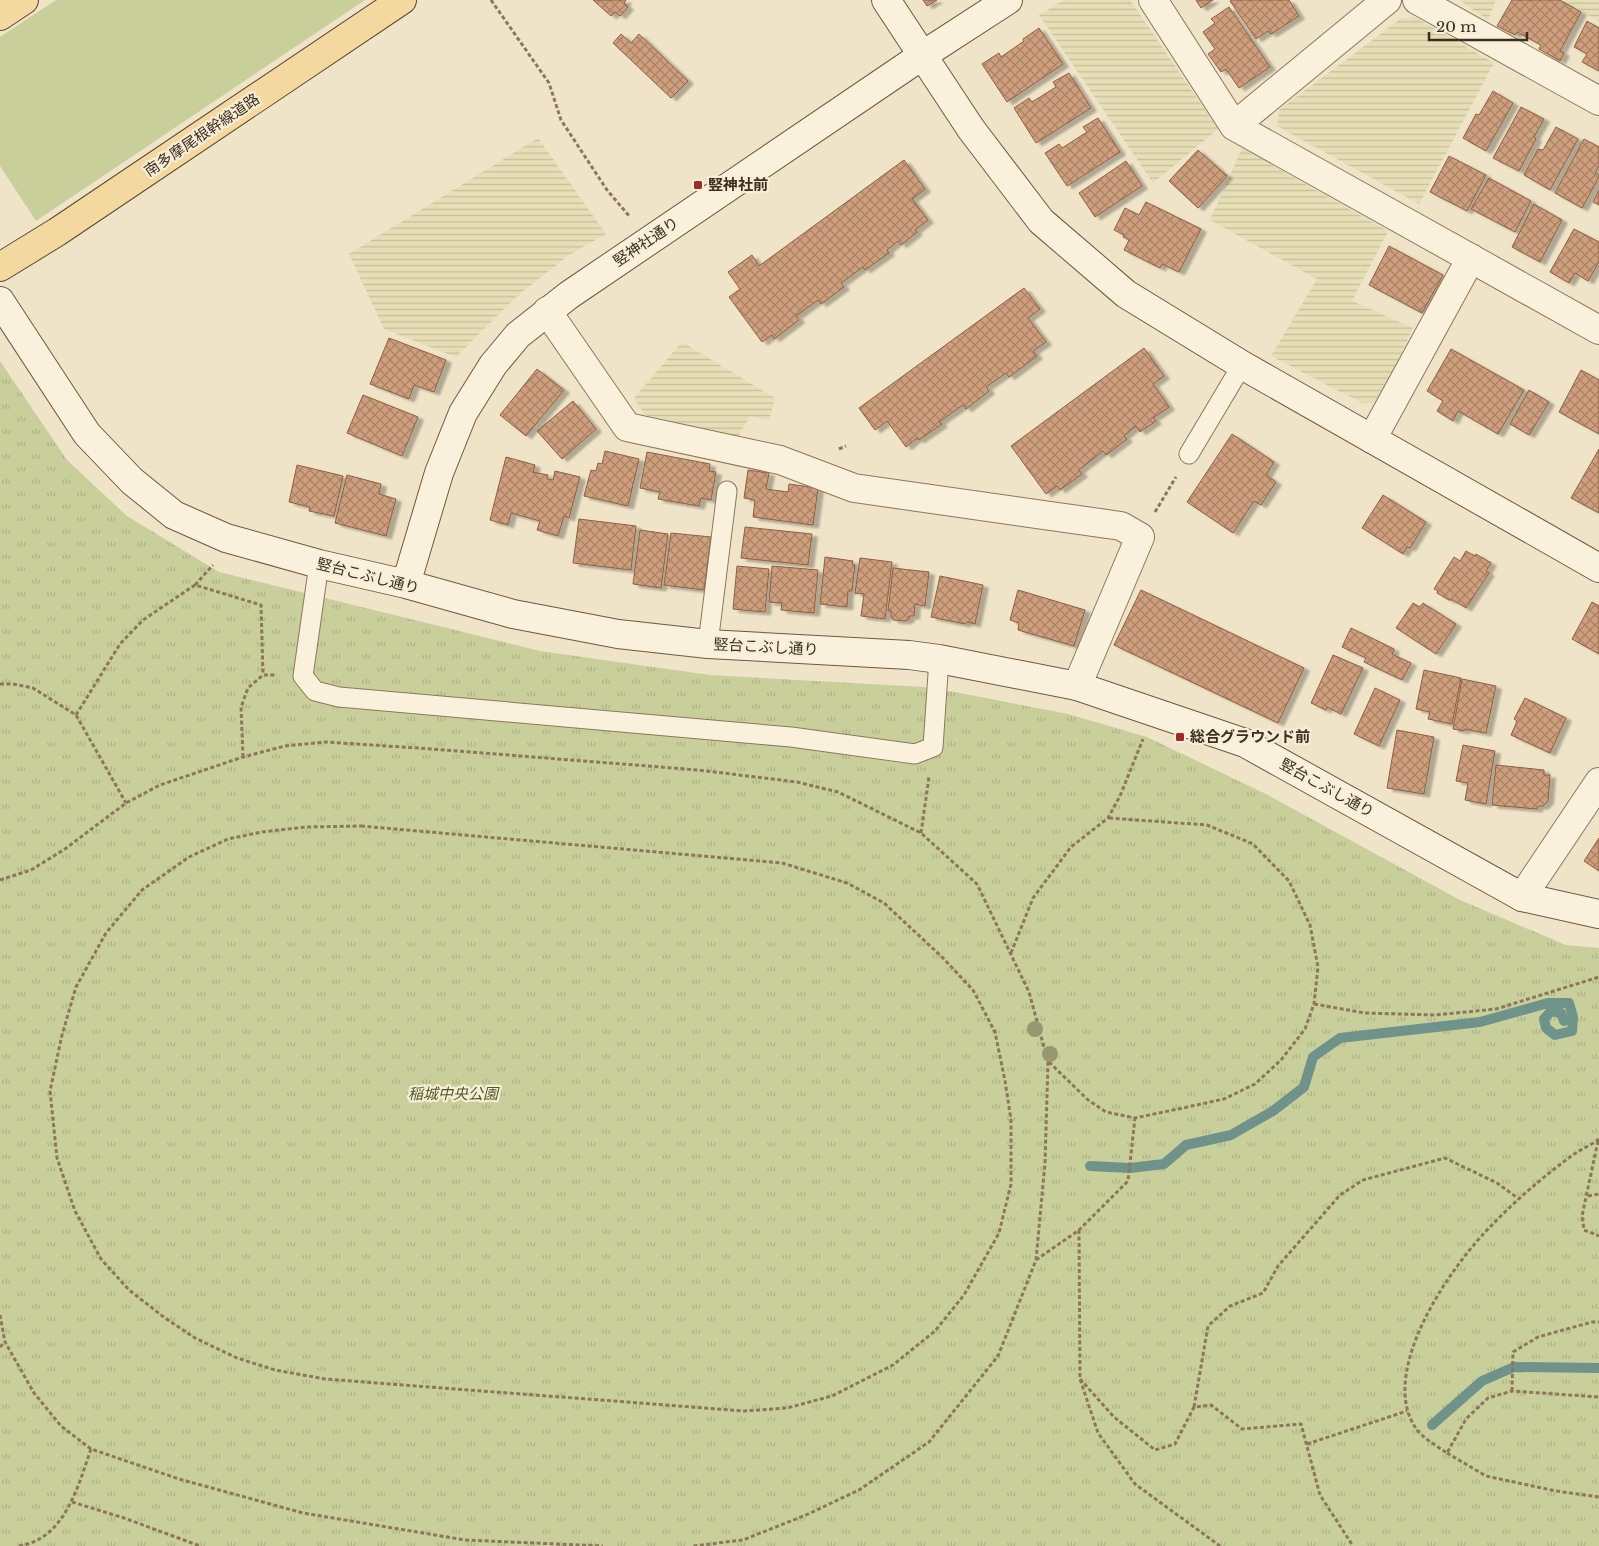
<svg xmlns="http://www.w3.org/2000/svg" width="1599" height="1546" viewBox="0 0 1599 1546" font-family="'Libre Baskerville','Noto Sans JP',serif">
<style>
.farmland{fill:url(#farmland-rules)}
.grass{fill:#c9cf9b}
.park{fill:url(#park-tufts)}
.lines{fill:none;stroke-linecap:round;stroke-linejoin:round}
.stream{stroke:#6f938a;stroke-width:10}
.building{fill:url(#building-cross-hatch);stroke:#8d5f41;filter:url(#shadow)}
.lane-casing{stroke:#8d765c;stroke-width:21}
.street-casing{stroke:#8d765c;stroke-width:30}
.secondary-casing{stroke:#6f573f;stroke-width:30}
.primary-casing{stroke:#5b4430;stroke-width:30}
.path{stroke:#8d765c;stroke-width:3;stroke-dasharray:4 2.5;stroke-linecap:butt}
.lane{stroke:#faf1dc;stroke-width:19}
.street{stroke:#faf1dc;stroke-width:28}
.secondary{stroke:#faf1dc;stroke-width:28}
.primary{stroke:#f3d9a0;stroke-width:28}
.tree{fill:#96986f}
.poi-dot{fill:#9e2a2b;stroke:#f7eed8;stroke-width:2}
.labels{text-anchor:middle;stroke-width:4.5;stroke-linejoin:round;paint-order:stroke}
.street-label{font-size:15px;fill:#3d2e20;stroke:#f7eed8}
.poi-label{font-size:15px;font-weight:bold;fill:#3d2e20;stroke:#f7eed8;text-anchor:start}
.park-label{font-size:15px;font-style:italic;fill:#4d5a26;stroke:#f7eed8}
</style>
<defs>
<pattern id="farmland-rules" width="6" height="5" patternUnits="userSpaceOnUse" patternTransform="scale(1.25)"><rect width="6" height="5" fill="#e6deb5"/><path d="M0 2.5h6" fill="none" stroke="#c6bf9b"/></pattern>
<pattern id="park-tufts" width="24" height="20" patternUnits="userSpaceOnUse" patternTransform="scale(1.25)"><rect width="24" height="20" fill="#c9cf9b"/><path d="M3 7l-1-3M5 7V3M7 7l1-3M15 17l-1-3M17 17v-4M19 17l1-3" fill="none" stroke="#aeb285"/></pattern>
<pattern id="building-cross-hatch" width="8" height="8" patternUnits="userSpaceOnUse" patternTransform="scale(1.25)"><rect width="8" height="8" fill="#cf9f7d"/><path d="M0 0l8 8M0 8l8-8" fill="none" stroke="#a98266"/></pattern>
<filter id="shadow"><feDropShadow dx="5.5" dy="3" stdDeviation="1" flood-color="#0004"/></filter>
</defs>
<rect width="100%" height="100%" fill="#f0e4c8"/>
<path class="farmland" d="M1064,0H1130L1218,129L1153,183L1039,15Z
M1459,0H1496L1488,20Z
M1564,0H1599V22Z
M1415,17L1494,63L1419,204L1277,126L1279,110L1402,18Z
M538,138L606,234L569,255L516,297L456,357L384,329L349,254Z
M1242,148L1388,231L1352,301L1413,328L1379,402L1362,403L1271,356L1317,279L1210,220Z
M682,342L775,398L769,420L750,416L738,437L645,415L634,398Z"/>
<path class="grass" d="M56,0H365L36,221L0,166V37Z"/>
<path class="park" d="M0,361L67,460L127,516L219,572L540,651L710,675L923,687L960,693L1068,714L1147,737L1266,794L1460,900L1566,945L1599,948V1546H0Z"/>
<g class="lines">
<path class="stream" d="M1090,1166L1130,1168L1164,1164L1186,1145L1231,1135L1273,1111L1304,1087L1313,1057L1340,1038L1480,1022L1548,1003H1569L1573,1017L1572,1031L1555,1035L1546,1028L1544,1019L1551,1011L1561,1013L1564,1021
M1432,1425L1482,1381L1514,1367L1599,1368"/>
</g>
<path class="building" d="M593,0H626L624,3L628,7L620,16L615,12L611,16Z
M923,0H937L927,6Z
M1196,0H1213L1201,8Z
M1232,0H1289L1299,16L1271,34L1268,31L1256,39L1230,1Z
M1512,0H1560L1581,12L1560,51L1564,53L1560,61L1539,49L1541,45L1517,32L1515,35L1497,26Z
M1229,7L1270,67L1239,88L1226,69L1221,72L1208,54L1215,49L1203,32L1215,23L1211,19Z
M1587,21L1599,28V71L1582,62L1587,54L1574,47Z
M1039,28L1063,64L1007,102L982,64L999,53L1001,57L1024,41L1023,39Z
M621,34L631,43L639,34L688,81L671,98L613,43Z
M1069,73L1091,108L1036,143L1014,108L1029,98L1032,102L1056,87L1053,82Z
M1493,91L1513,103L1486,151L1463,138L1476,114L1479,115Z
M1521,107L1544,119L1534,137L1536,139L1519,171L1493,158Z
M1098,118L1120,152L1067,186L1045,153L1059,144L1062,148L1087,132L1083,127Z
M1556,127L1578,139L1550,190L1524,175L1538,149L1543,150Z
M1584,139L1599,147V166L1595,173L1599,175V177L1582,208L1555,193Z
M1198,150L1227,176L1198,208L1169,181Z
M1449,156L1486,175L1467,211L1430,192Z
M904,160L925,189L912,199L928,220L915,230L917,232L901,245L898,241L887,250L889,253L865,270L863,267L841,283L844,287L821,304L818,300L796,316L799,320L774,339L772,335L762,342L729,297L740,289L728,272L752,255L759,266Z
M1126,161L1142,186L1095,217L1079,193Z
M1489,178L1531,201L1515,232L1471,209Z
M1599,190V205L1593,202Z
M1146,202L1201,229L1179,272L1162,264L1160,268L1124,250L1129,240L1123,237L1124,235L1114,230L1125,208L1139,215Z
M1534,204L1562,220L1540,262L1512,247Z
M1574,229L1599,242V262L1588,281L1575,273L1569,283L1550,272Z
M1389,246L1443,275L1422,313L1369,285Z
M1024,288L1040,309L1028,318L1046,342L1033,351L1037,356L1009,377L1006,373L986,387L989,391L966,409L963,405L939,422L942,424L919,440L917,438L906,447L887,421L875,430L859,408Z
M389,338L446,360L434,392L414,385L409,399L370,384Z
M1144,348L1164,376L1153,384L1169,407L1153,418L1156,421L1140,432L1136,426L1124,436L1127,439L1106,455L1103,451L1079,470L1082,474L1060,490L1057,486L1046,494L1011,446Z
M1451,349L1524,390L1498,434L1458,411L1453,421L1437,411L1443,401L1427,391Z
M537,369L564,390L526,436L500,415Z
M1581,370L1599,380V434L1559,412Z
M1529,390L1549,402L1529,435L1510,424Z
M363,395L418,417L402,456L347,433Z
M573,401L596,429L562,459L537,431Z
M1232,434L1274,462L1266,475L1276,482L1261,505L1254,501L1233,533L1187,502Z
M1599,449V513L1571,498Z
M605,451L639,459L628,506L584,496L591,470L596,471L598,463L602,464Z
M647,452L710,464L709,471L716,472L711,500L701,498L699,506L658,499L660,492L640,488Z
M506,457L535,465L533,472L548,475L547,479L553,480L555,471L580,477L569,518L564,516L558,536L537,530L540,521L511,513L508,525L490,520Z
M297,465L343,476L334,516L309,511L310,507L289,502Z
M748,470L769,473L766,489L788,492L789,484L818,488L813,525L753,517L755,500L744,498Z
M347,475L381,484L379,494L396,499L386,536L335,523Z
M1383,495L1426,522L1410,548L1407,547L1403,554L1362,528Z
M579,519L636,526L631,570L573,563Z
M745,527L812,534L808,565L741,558Z
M640,530L668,534L661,588L633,584Z
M671,533L711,537L704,590L664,585Z
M1466,551L1475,556L1476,554L1491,563L1486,571L1489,573L1466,608L1453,600H1449L1437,593L1438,591L1434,589L1454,557L1460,561Z
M825,557L853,561L852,565H855L852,591H848L847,607L820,604Z
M860,558L892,562L885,619L861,616L864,594L855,593Z
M737,566L769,569L765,612L733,609Z
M772,566L818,570L814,613L781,610L782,603L769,602Z
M893,568L929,572L925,606L915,604L914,616H909V619L905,621L893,620L891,617V611H888Z
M940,576L983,585L975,624L967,622L965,624L931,617Z
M1018,590L1085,610L1074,646L1018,630L1019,623L1010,620Z
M1141,590L1304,668L1278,723L1114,645Z
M1592,602L1599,606V654L1572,639Z
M1413,603L1420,607L1423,603L1456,624L1436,654L1396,628Z
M1351,628L1394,649L1392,654L1411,663L1402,680L1364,662L1366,658L1342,647Z
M1333,655L1363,668L1341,714L1327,707L1326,710L1311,703Z
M1424,670L1461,678L1452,724L1428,719L1430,712L1416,709Z
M1462,679L1496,686L1486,733L1464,729V731L1453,729Z
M1375,688L1400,700L1379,746L1354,734Z
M1525,698L1566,718L1550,753L1511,735L1517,721L1514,719Z
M1397,730L1434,737L1424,794L1387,788Z
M1463,745L1495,751L1486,804L1465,800L1468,783L1456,781Z
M1496,765L1544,770V775H1550L1548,801L1543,806H1538L1537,809L1492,805Z
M1599,838V871L1584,861Z"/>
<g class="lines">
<defs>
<path id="lane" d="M1189,454L1242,365
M319,564L303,676L315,691L339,697L791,737L915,754L933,747L939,659
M708,644L727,491"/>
<path id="street" d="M1153,0L1234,126L1599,330
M1417,0L1599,101
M1234,126L1387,0
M547,311L627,427L780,460L854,488L1121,526L1140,537L1077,686
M1372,439L1471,258
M1522,897L1599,782"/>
<path id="secondary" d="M886,0L971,129L1041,221L1126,294L1242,365L1599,568
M0,301L87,434L132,481L174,515L226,538L319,564L406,584L513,614L618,634L708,644L909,655L939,659L1077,686L1245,743L1522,897L1599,914
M406,584L439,473L463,413L493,365L518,335L569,295L923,55L1008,0"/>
<path id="primary" d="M0,16L24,0
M0,267L57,232L402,0"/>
</defs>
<use href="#lane" class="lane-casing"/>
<use href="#street" class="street-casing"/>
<use href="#secondary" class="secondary-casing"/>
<use href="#primary" class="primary-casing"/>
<path class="path" d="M491,0L549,83L561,120L607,190L630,217
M839,449L846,446
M1155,512L1176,477
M195,585L213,565
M0,684H13L33,688L76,715L126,803
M76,715L120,644L143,620L195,585L261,605L263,675
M243,757L241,707L248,688L263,675H277
M361,826L782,863L847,883L884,903L942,957L973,990L995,1032L1005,1081L1011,1120V1184L999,1233L964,1295L935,1331L893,1365L832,1396L787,1408L744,1411L325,1379L275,1370L237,1358L195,1338L165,1318L129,1290L101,1259L75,1211L57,1158L50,1091L62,1035L76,987L106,933L142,890L189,857L228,839L262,832L306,827Z
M921,833L929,777
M0,880L31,870L65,849L126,803L160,785L243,757L285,746L326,742L432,749L698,770L797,782L838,792L921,833L977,884L1029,992L1048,1062L1045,1163L1036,1260L998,1356L929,1442L859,1490L806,1515L743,1540L693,1546
M1011,953L1033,898L1071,847L1108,818L1120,796L1143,739
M1314,1004L1365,1013L1435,1015L1496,1009L1599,977
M1049,1062L1088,1100L1106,1112L1135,1118L1183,1108L1224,1099L1255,1084L1281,1060L1305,1029L1314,1004L1318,967L1310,925L1289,881L1253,844L1207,825L1108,818
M1599,1139C1590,1146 1579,1150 1570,1157C1543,1177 1516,1200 1493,1224C1452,1264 1378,1370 1415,1427C1422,1438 1437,1446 1447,1453L1466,1419L1488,1398L1512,1391L1599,1397
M1598,1141L1582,1216L1584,1230L1599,1236
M1588,1196L1599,1194
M1079,1230L1080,1379L1098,1433L1135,1484L1220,1546
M1036,1260L1079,1230L1128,1181L1135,1118
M0,1315L5,1342L34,1393L61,1426L91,1449L179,1479L303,1513L465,1540L603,1546
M0,1347L5,1342
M1080,1379L1114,1417L1155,1450L1175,1444L1194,1407L1211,1405L1242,1429L1301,1424L1320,1495L1353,1546
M1512,1391L1513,1352L1538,1337L1592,1322H1599
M1194,1407L1208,1326L1230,1306L1263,1293L1278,1266L1340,1195L1363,1180L1445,1158L1497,1183L1519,1199
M1307,1444L1407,1411
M1447,1453L1486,1476L1556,1491L1599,1497
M72,1502L124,1518L200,1546
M19,1546C65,1539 78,1486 91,1449"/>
<use href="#lane" class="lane"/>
<use href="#street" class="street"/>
<use href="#secondary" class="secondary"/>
<use href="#primary" class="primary"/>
</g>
<g class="tree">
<circle cx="1035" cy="1029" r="8"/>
<circle cx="1050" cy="1054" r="8"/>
</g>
<g class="poi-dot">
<rect x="693" y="180" width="10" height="10" rx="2.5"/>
<rect x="1175" y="732" width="10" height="10" rx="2.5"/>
</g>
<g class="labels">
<g class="street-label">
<text transform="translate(202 135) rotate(-34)" y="5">南多摩尾根幹線道路</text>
<text transform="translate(646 242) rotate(-34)" y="5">竪神社通り</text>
<text transform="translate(368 576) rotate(14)" y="5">竪台こぶし通り</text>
<text transform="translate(766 647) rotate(3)" y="5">竪台こぶし通り</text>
<text transform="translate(1327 788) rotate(29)" y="5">竪台こぶし通り</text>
</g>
<g class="poi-label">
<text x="708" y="190">竪神社前</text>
<text x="1190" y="742">総合グラウンド前</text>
</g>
<g class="park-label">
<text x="453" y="1099">稲城中央公園</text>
</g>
</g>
<path d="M1429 32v8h98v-8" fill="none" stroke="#3d2e20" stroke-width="2.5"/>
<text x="1436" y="32" font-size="15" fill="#3d2e20" stroke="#f7eed8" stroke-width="4" paint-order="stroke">20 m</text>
</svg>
